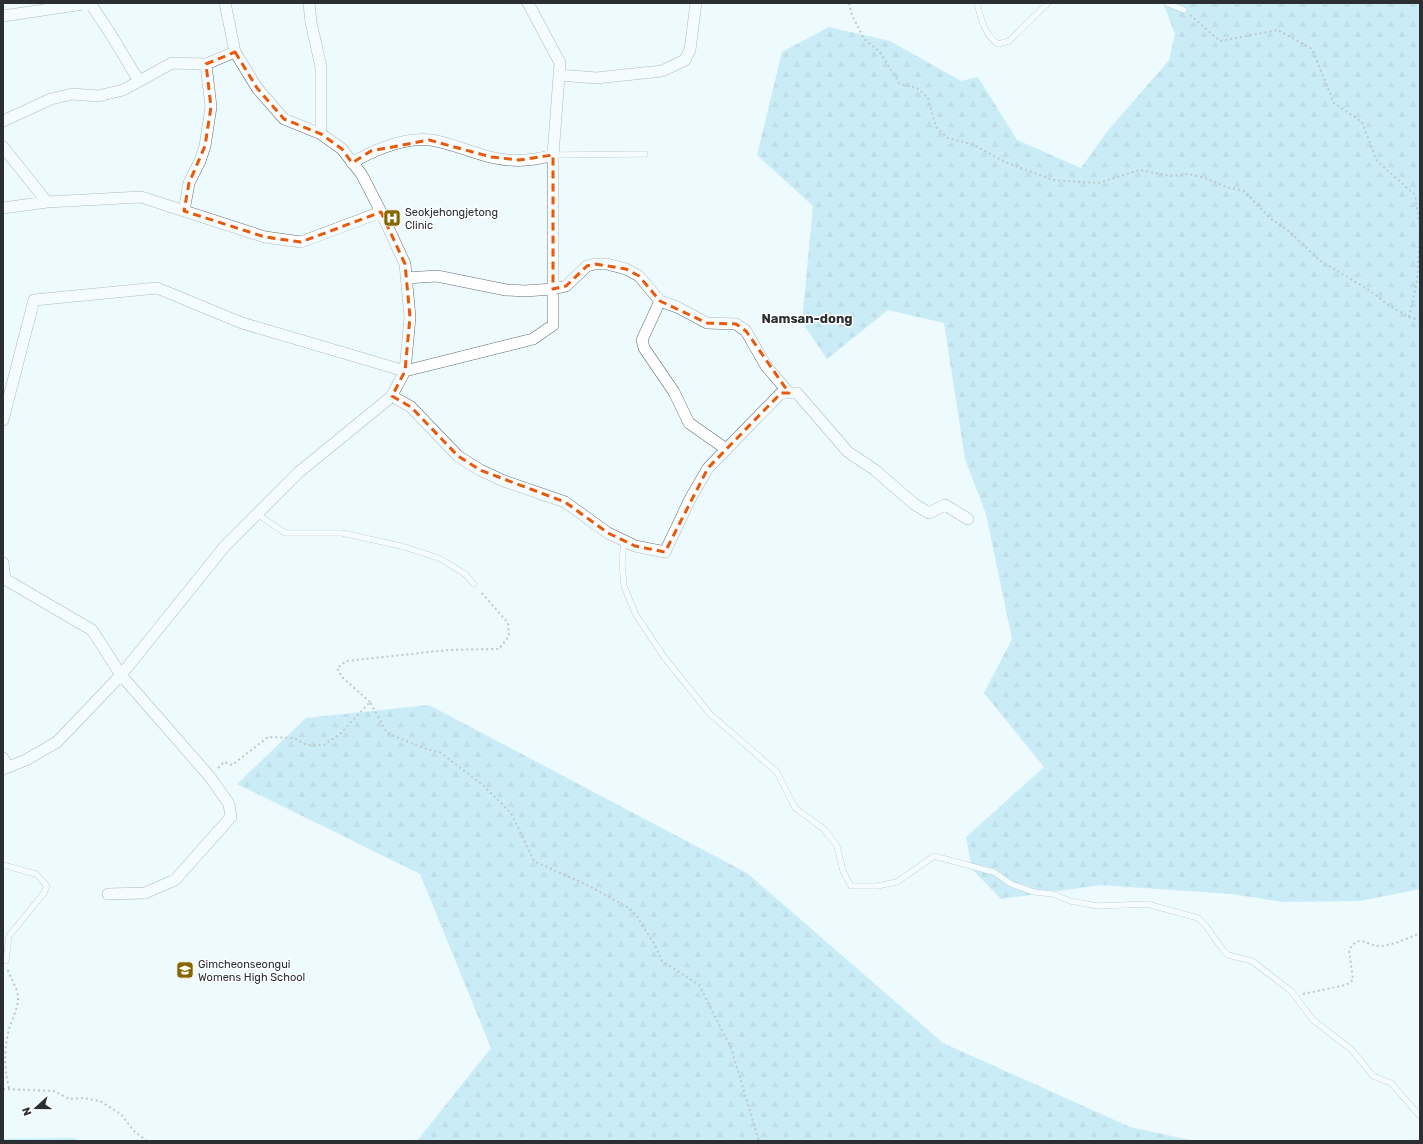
<svg xmlns="http://www.w3.org/2000/svg" width="1423" height="1144" viewBox="0 0 1423 1144" font-family="Rubik,sans-serif">
<style>
.forest{fill:url(#forest-firs)}
.lines{fill:none;stroke-linecap:round;stroke-linejoin:round}
.lane-casing{stroke:#636e72;stroke-width:6}
.street-casing{stroke:#636e72;stroke-width:12}
.path{stroke:#848c8f;stroke-width:2;stroke-dasharray:2 3;stroke-linecap:butt}
.lane{stroke:#fff;stroke-width:5.5}
.street{stroke:#fff;stroke-width:11}
.marked{fill:none;stroke:#e8590c;stroke-width:3;stroke-dasharray:8 5;stroke-linejoin:round}
.labels{text-anchor:middle;stroke-width:3;stroke-linejoin:round;paint-order:stroke}
.poi-label{font-size:11px;fill:#2b2f31;stroke:#fff;text-anchor:start}
.quarter-label{font-size:13px;font-weight:bold;fill:#2b2f31;stroke:#fff}
</style>
<defs>
<pattern id="forest-firs" width="22" height="20" patternUnits="userSpaceOnUse"><rect width="22" height="20" fill="#a1dcf0"/><path d="M5 1l3.5 6h-7zM16 11l3.5 6h-7z" fill="#8bbdce"/></pattern>
</defs>
<rect width="100%" height="100%" fill="#edfafe"/>
<path class="forest" d="M1163,3H1420V889L1360,901L1283,902L1231,894L1101,885L1001,899L972,869L966,837L1044,767L984,693L1012,639L986,514L965,459L944,323L888,310L827,359L802,322L813,206L757,155L782,52L829,27L890,41L961,81L978,77L1017,140L1081,168L1106,133L1169,60L1175,34Z
M429,705L747,873L943,1043L1130,1127L1195,1141H417L491,1048L420,874L237,784L306,718Z
M74,1138L78,1141H3V1139Z"/>
<g class="lines">
<defs>
<path id="lane" d="M977,3C981,19 984,34 998,44L1009,41L1048,3
M1166,3L1184,10
M553,155L645,154
M257,514L285,533H342L401,546L439,558L465,574L474,584
M624,541L622,563L624,586L636,615L664,657L710,714L777,772L795,808L824,829L837,846L843,871L851,886H877L897,882L934,856L986,870L994,872L1011,884L1034,892L1053,894L1070,901L1098,906L1147,904L1198,918L1206,926L1223,950L1228,955L1252,961L1291,991L1313,1020L1352,1050L1373,1076L1391,1083L1420,1116
M3,865L36,874L47,886L44,893L9,936L6,961"/>
<path id="street" d="M90,3L110,33L139,81
M309,3L311,22L321,67V134
M3,16L90,3
M559,75L596,78L662,71L685,60L690,50L696,3
M3,121L51,99L72,94L98,96L123,90L172,63L206,64L235,52
M3,147L47,202
M352,163C373,150 405,137 431,140C451,143 470,152 490,157C510,162 533,161 553,155
M3,208L47,202L141,197L265,237L301,242L381,212
M184,211L189,183L200,161L205,146L211,107L206,64
M406,278L437,276L506,290L525,291L553,289L566,286L587,266L595,264H607L626,269L639,276L660,301L677,307L707,323L736,324L746,331L766,366L789,393
M660,301L642,340L644,348L674,392L689,423L726,449
M392,396L411,407L458,456L480,470L504,481L565,502L608,533L635,546L665,552L690,499L708,468L781,393H797L848,452L875,470L914,504L929,513L945,505L968,519
M3,420L34,300L157,288L242,323L405,371L533,339L553,325V155L560,63L528,3
M3,563L5,579
M3,578L92,630L121,675L210,777L229,804L231,817L175,880L145,893L108,894
M3,758L8,767
M3,769L26,760L57,742L121,675L225,546L299,472L391,397L405,371L410,317L405,264L381,212L362,175L342,149L321,134L284,119L257,88L235,52L225,3"/>
</defs>
<use href="#lane" class="lane-casing"/>
<use href="#street" class="street-casing"/>
<path class="path" d="M849,3L852,15L864,39L879,51L900,84L917,88L928,98L936,127L948,138L974,145L1005,162L1053,180L1098,183L1140,170L1171,176L1188,174L1205,178L1226,187L1244,191L1270,218L1290,232L1319,260L1369,290L1387,304L1409,317L1420,320
M1190,15L1220,41L1278,30L1312,49L1334,103L1362,122L1377,161L1415,195L1420,226
M1409,317L1417,281L1420,234
M370,702L342,677L337,668L346,661L448,650L499,649L509,636L508,623L480,591
M218,768L224,762L232,765L268,737L294,738L306,745H324L340,734L370,702L387,733L423,748L441,753L484,786L511,813L534,861L587,885L629,908L636,915L655,945L662,961L699,985L731,1048L759,1141
M8,970C10,978 17,987 18,996C19,1007 12,1019 9,1029C4,1049 4,1069 9,1088
M1303,994L1346,985L1353,980L1349,950C1360,932 1367,947 1381,946C1394,945 1408,938 1420,933
M3,1089L54,1091L69,1099L83,1098L100,1101L121,1114L133,1130L147,1141"/>
<use href="#lane" class="lane"/>
<use href="#street" class="street"/>
</g>
<path d="M0 0H1423V1144H0ZM235,52L257,88L284,119L321,134L342,149L352,163L371,151L429,140L491,157L519,160L553,155V289L566,286L587,266L595,264L626,269L639,276L660,301L707,323L736,324L746,331L789,393H781L708,468L665,552L635,546L608,533L565,502L480,470L458,456L411,407L392,396L405,371L410,317L405,264L381,212L301,242L265,237L184,211L189,183L205,146L211,107L206,64Z" fill="#edfafe" fill-opacity=".55" fill-rule="evenodd"/>
<path class="marked" d="M235,52L257,88L284,119L321,134L342,149L352,163L371,151L429,140L491,157L519,160L553,155V289L566,286L587,266L595,264L626,269L639,276L660,301L707,323L736,324L746,331L789,393H781L708,468L665,552L635,546L608,533L565,502L480,470L458,456L411,407L392,396L405,371L410,317L405,264L381,212L301,242L265,237L184,211L189,183L205,146L211,107L206,64Z"/>
<defs>
<symbol id="hospital-square" viewBox="-11 -11 22 22"><rect x="-9" y="-9" width="18" height="18" rx="4" fill="#876601" stroke="#fff"/><path d="M-5-5h3v3.5h4V-5h3V5h-3V1.5h-4V5h-3Z" fill="#fff"/></symbol>
<symbol id="school-square" viewBox="-11 -11 22 22"><rect x="-9" y="-9" width="18" height="18" rx="4" fill="#876601" stroke="#fff"/><path d="M0-5L7-2L0 1L-7-2ZM-4 1L0 2.5L4 1V4Q0 6-4 4Z" fill="#fff"/></symbol>
</defs>
<g fill-rule="evenodd">
<use href="#hospital-square" x="382" y="208" width="20" height="20"/>
<use href="#school-square" x="175" y="960" width="20" height="20"/>
</g>
<g class="labels">
<g class="poi-label">
<text x="405" y="216">Seokjehongjetong<tspan x="405" dy="13">Clinic</tspan></text>
<text x="198" y="968">Gimcheonseongui<tspan x="198" dy="13">Womens High School</tspan></text>
</g>
<g class="quarter-label">
<text x="807" y="323">Namsan-dong</text>
</g>
</g>
<rect width="1423" height="1144" fill="none" stroke="#2b2f31" stroke-width="8"/>
<g transform="translate(36 1108) rotate(249)" stroke="#ffffff" stroke-width="3" paint-order="stroke">
<path d="M0-3L7 15L0 10L-7 15Z" fill="#2b2f31"/>
<text y="-6" font-size="11" font-weight="bold" text-anchor="middle" fill="#2b2f31">N</text>
</g>
</svg>
